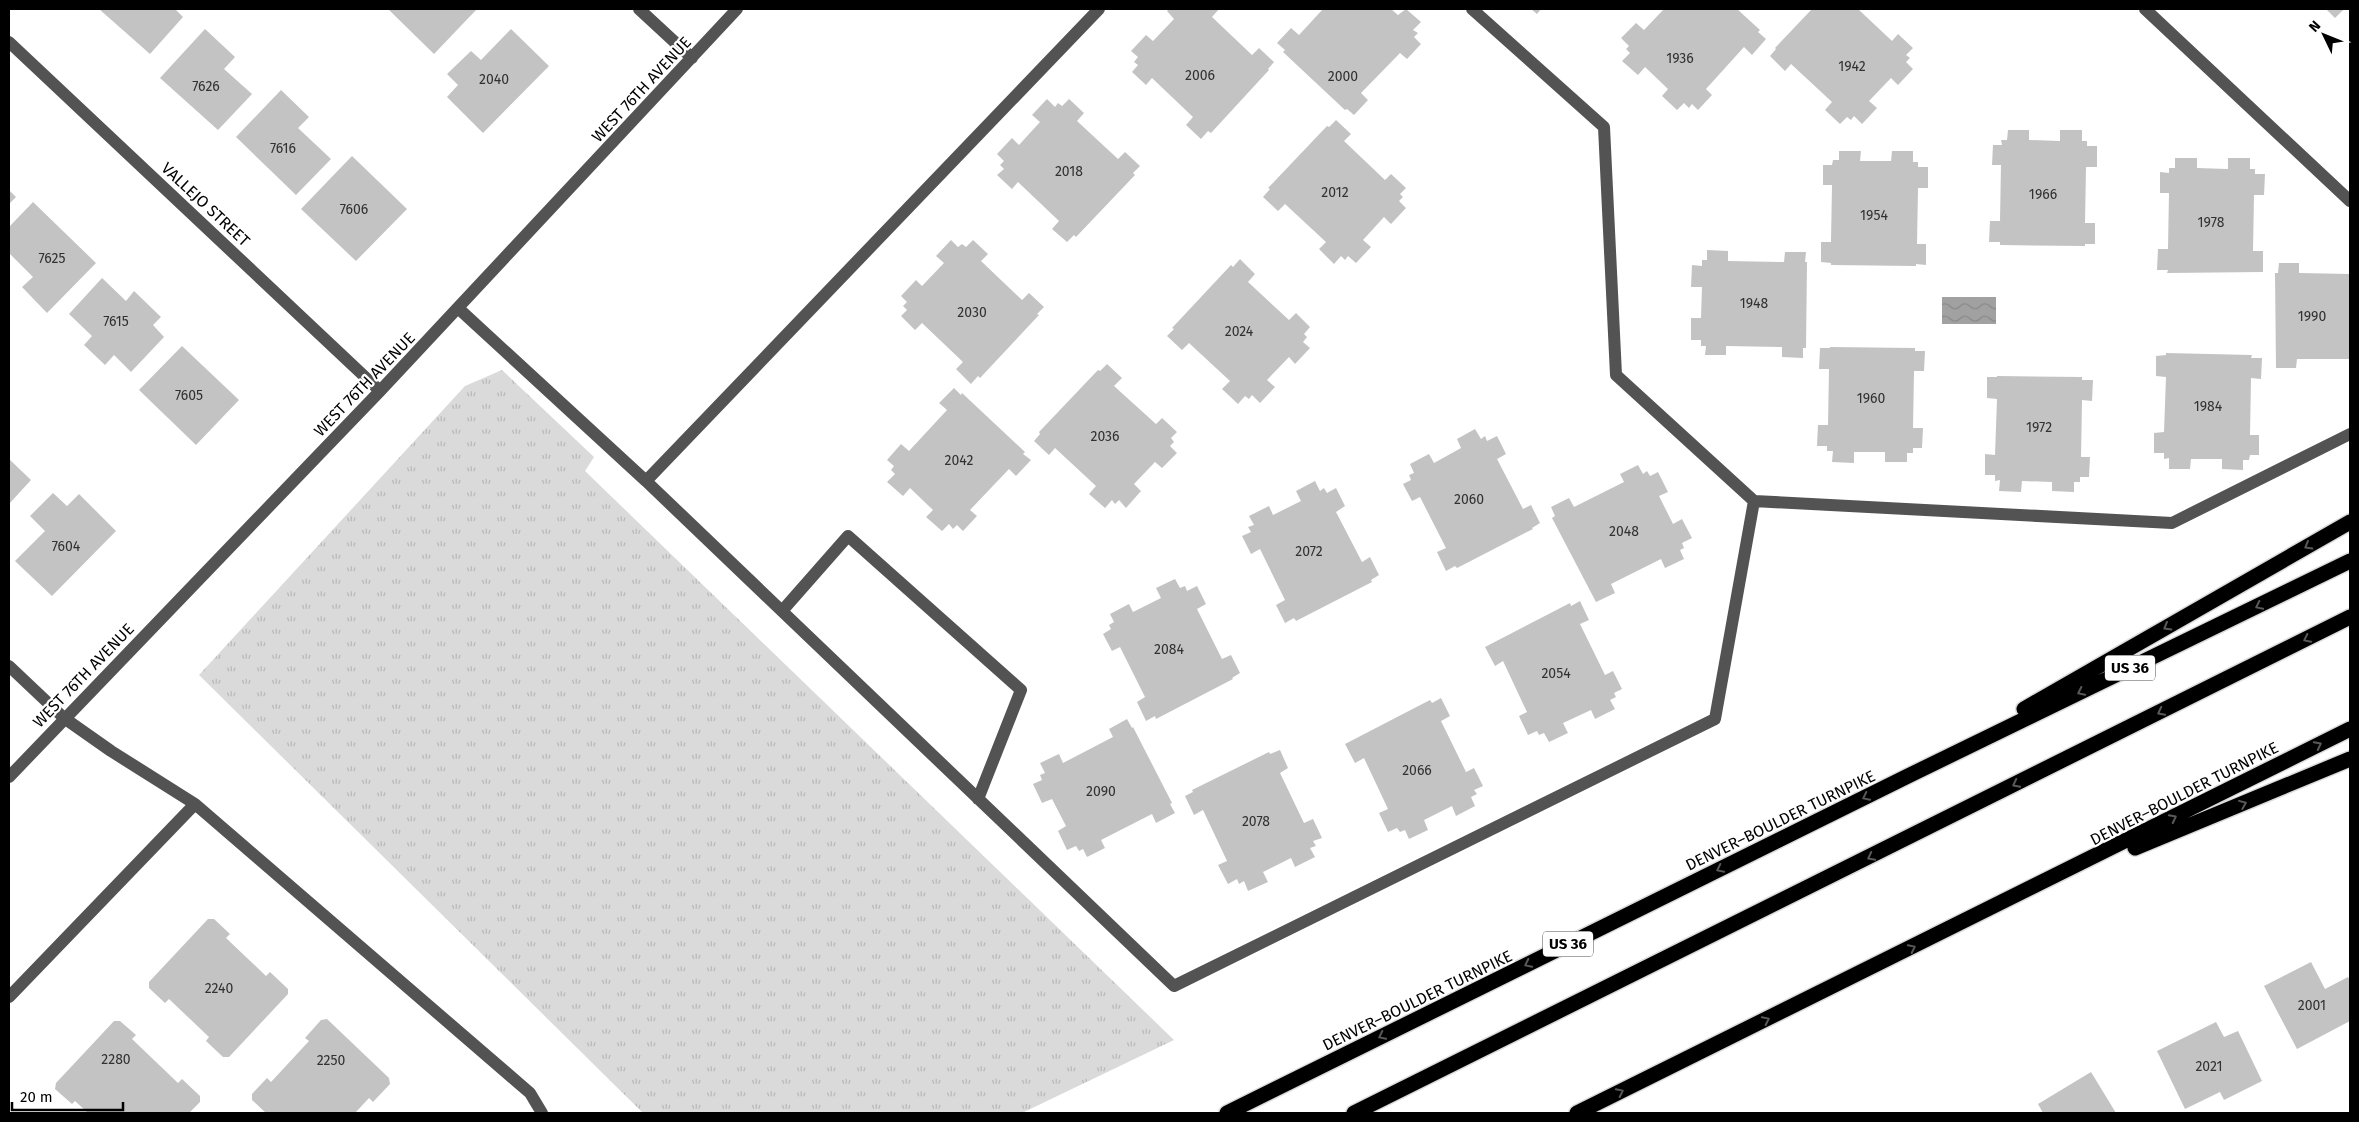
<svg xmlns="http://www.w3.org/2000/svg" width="2359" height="1122" viewBox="0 0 2359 1122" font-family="'Fira Sans',sans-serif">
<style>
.park{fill:url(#park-tufts)}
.water{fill:url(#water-waves)}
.building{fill:#c3c3c3}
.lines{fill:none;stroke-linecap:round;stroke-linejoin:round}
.highway-casing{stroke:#dbdbdb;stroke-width:18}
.minor{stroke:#535353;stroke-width:12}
.highway{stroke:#000;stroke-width:15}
.oneway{stroke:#595959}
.labels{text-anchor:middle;stroke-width:4.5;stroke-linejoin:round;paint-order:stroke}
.number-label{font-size:14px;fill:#313131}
.shield{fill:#fff;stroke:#4c4c4c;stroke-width:1}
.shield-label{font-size:15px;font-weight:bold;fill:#000}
.street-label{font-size:16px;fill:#000;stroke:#fff}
</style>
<defs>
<pattern id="park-tufts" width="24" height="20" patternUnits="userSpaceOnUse" patternTransform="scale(1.25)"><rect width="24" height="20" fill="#dadada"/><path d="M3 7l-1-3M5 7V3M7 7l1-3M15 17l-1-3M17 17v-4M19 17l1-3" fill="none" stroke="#b9b9b9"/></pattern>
<pattern id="water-waves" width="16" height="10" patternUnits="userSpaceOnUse" patternTransform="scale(1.25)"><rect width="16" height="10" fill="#a1a1a1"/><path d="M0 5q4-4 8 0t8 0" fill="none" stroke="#898989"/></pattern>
</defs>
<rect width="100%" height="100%" fill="#fff"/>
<path class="park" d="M502,370L594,457L585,471L1174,1040L1022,1113H643L199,675L465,386Z"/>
<path class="water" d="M1942,297H1996V324H1942Z"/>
<path class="building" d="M99,9H175L183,17L150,54Z
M388,9H477L434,54Z
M1169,9H1219L1212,17L1252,55L1259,48L1274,62L1268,69L1269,70L1211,133L1208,131L1201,139L1186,125L1193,117L1152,78L1146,85L1132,72L1138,65L1134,62L1138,57L1131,51L1146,35L1153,41L1174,19L1167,11Z
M1323,9H1391L1398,15L1406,9L1421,22L1413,30L1418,33L1414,37L1421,44L1407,59L1400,53L1361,93L1368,100L1354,115L1347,109L1345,110L1283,52L1285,50L1277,43L1291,28L1299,35Z
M1531,9H1541L1537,14Z
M1664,9H1737L1760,30L1758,32L1766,39L1752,55L1744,47L1706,89L1712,95L1698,110L1692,104L1689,108L1684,103L1677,110L1662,96L1668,89L1645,67L1638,75L1622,61L1630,53L1626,49L1629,46L1621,38L1636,23L1644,30Z
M1812,9H1858L1892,41L1898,34L1913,48L1906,55L1910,58L1906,62L1913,69L1898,85L1891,78L1869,101L1877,108L1862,124L1854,116L1851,120L1847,117L1840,124L1825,110L1832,102L1791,64L1785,71L1770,56L1776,49L1775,48Z
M2326,9H2344L2335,18Z
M205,29L235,57L224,69L252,94L218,130L160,78Z
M511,29L549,66L483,133L447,97L458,85L447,74L471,51L481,60Z
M281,90L309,117L298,128L331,159L296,195L236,137Z
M1047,99L1055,107L1058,103L1062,106L1069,99L1084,113L1077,121L1118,159L1125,152L1140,166L1133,173L1135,175L1076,237L1074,235L1067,242L1052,229L1059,221L1018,182L1012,189L997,175L1004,169L1000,165L1004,161L997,154L1012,138L1019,145L1040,122L1032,115Z
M1336,120L1351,134L1344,141L1385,180L1391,174L1406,188L1400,194L1403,197L1399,201L1406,208L1391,224L1384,217L1363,240L1371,247L1356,263L1348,256L1345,260L1341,256L1334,264L1319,249L1326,242L1285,204L1278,211L1263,197L1270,189L1268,188L1327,126L1329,127Z
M2008,130H2029V140L2060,141V130H2082V141H2087V146H2097V167H2086L2085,223H2095V244H2085V246L2000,245V242H1989L1990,221H2000L2001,165H1992L1993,145H2002L2001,140H2007Z
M1839,151H1861L1860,161H1891L1892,151H1913V162H1918V167H1928V188H1918L1917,244H1926V265L1916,264V266L1831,265V263L1821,262V242H1831L1832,185H1823V165H1832L1833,160H1839Z
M352,156L407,209L356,261L301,209Z
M2175,158H2197V168L2228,169V158H2250V169H2255V174H2265L2264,195H2254L2253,251H2263V272L2167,273L2168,270H2157L2158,249H2168L2169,193H2160V172L2169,173V168H2175Z
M9,190L16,197L9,204Z
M33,202L96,263L47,313L22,287L33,277L9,253V227Z
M951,240L958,247L962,244L966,247L973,240L988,254L981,261L1022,300L1029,293L1044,307L1037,314L1039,315L980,378L978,376L971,384L956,369L963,362L922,323L915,330L901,316L907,310L903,306L907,302L901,296L916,280L922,286L944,263L936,256Z
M1707,250L1728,251V261L1784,262L1785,252H1806L1805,262H1807L1806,348H1803V358L1782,357V347L1726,346V355H1705L1706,346H1701V340H1691V318H1701L1702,287H1691L1692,265L1702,266V260H1707Z
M1240,259L1255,274L1248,282L1289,320L1296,313L1310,327L1304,334L1307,337L1303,342L1310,348L1295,364L1289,357L1267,380L1275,387L1260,403L1252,395L1249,399L1245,396L1238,404L1222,389L1230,381L1189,343L1182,350L1167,336L1174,329L1172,328L1231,265L1233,267Z
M2279,263H2299V273L2350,274V359H2297L2296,368H2276L2275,273H2278Z
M102,278L126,301L134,291L161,317L153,325L164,337L131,372L114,355L105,365L84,345L92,336L69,314Z
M182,346L239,400L196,445L139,390Z
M1830,347L1915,348V351H1925L1924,371H1914L1913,428H1923L1922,448H1913V453H1907V462H1885V452H1854V463L1832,462L1833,451H1827V446H1817L1818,425H1828L1829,369H1819L1820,348H1830Z
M2166,353L2252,355L2251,358H2262L2261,379L2251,378L2250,435H2259V455H2250L2249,460H2243V470L2222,469V459H2191L2190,469H2169V458L2164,459V453H2154V433L2164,432L2166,377L2156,376V356L2166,355Z
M1107,364L1122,378L1114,386L1156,424L1162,418L1177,432L1171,438L1174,442L1170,446L1177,453L1162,468L1155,462L1134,484L1141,491L1126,508L1119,500L1115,504L1112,500L1105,508L1089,494L1096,486L1055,448L1049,455L1034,441L1040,434L1039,432L1098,370L1100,371Z
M1997,376L2082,377V380H2093L2092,401L2082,400L2081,457H2090L2089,477H2080V482H2074V492L2052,491V482L2022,481L2021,492L1999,491L2000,480L1995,481V475H1985V454L1995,455L1997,399L1987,398V377H1997Z
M954,388L961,395L962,393L1025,452L1023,454L1031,460L1016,476L1009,469L970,510L977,516L963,531L957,525L953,529L949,524L942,531L926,517L933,510L910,488L903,496L887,482L895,474L891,470L894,466L887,460L901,444L909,451L947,410L939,403Z
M1475,429L1481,439L1485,436L1487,441L1497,436L1506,454L1497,459L1523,509L1531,505L1540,523L1532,528L1533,529L1457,568L1455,566L1446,571L1437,552L1446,548L1420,497L1412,501L1403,484L1411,480L1409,475L1414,473L1410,464L1429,454L1434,463L1461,448L1457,439Z
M9,459L31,480L9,504Z
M1638,465L1643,474L1647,471L1650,476L1658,472L1668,492L1659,496L1673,524L1682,519L1692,538L1682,543L1684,548L1680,550L1684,559L1665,568L1661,559L1611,584L1615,593L1596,602L1552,518L1555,516L1551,507L1569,498L1574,507L1624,482L1620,474Z
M1315,481L1320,491L1324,488L1327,493L1336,488L1345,506L1336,512L1362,562L1370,557L1379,575L1371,580L1372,582L1296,621L1294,618L1285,623L1276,605L1285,600L1260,549L1251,554L1242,536L1251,532L1248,527L1254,525L1249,516L1269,506L1273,515L1301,501L1296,491Z
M53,493L67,506L79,494L116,531L52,596L15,561L45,531L30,516Z
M1175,579L1180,588L1185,586L1187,591L1197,586L1206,604L1197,609L1222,659L1231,655L1240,673L1232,678L1233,679L1156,719L1155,716L1146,721L1137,702L1145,697L1120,647L1112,651L1103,634L1111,629L1109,625L1114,622L1110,614L1129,604L1133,612L1161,598L1156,588Z
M1580,601L1589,620L1580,624L1605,675L1613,671L1622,689L1614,693L1616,697L1610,700L1615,709L1595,719L1591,710L1563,723L1568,733L1549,742L1544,733L1539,735L1537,731L1528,735L1519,716L1527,712L1503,661L1495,666L1485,647L1570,603L1571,606Z
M1441,698L1450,716L1441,721L1466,772L1474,768L1483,786L1474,790L1477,794L1471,797L1475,806L1456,816L1452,806L1424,820L1428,830L1409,839L1405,830L1400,832L1397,828L1388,832L1379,813L1388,809L1364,758L1355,763L1345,744L1430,700L1432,703Z
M1127,719L1132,728L1133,727L1172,803L1170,804L1175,813L1156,823L1152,814L1101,840L1105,848L1087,857L1083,849L1079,851L1076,846L1067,850L1058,831L1066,826L1052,799L1042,803L1033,784L1042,780L1040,775L1045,773L1040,763L1059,754L1063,763L1113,737L1109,729Z
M1280,750L1288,768L1280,773L1304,823L1313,819L1322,838L1313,841L1316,846L1310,848L1315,857L1295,867L1291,858L1263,872L1268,882L1248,891L1244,881L1239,884L1237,879L1228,884L1218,865L1227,861L1203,810L1194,815L1185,796L1193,792L1192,790L1269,752L1270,754Z
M208,919H214L230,934L226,938L266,976L270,972L288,989V994L229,1057H223L206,1041L209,1037L169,999L165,1003L149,988V982Z
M2311,962L2325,989L2348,977L2350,980V1021L2297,1049L2264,986Z
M327,1019L389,1078L390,1084L373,1102L369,1098L355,1113H266L252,1100V1094L267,1078L271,1082L309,1041L305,1038L321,1020Z
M114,1021H120L136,1035L132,1039L178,1083L182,1079L200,1096V1102L189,1113H88L75,1101L72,1104L55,1089L56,1083Z
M2216,1022L2224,1037L2238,1031L2262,1081L2224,1100L2220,1092L2185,1109L2157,1051Z
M2091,1072L2116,1113H2043L2038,1104Z"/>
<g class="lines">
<defs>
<path id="highway" d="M2024,709L2350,522
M2135,848L2350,759
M1227,1113L1910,775L2350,561
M1354,1113L2350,617
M1577,1113L2350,729"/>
</defs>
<use href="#highway" class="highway-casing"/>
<path class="minor" d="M639,9L692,58
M1099,9L646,481L1174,986L1715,719L1754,501
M1472,9L1604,127L1616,375L1754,501L2172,523L2350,434
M2145,9L2350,201
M9,42L380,391
M458,308L646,481
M782,611L848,536L1021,690L978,799
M9,666L64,718L111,751L195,804L530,1093L542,1113
M9,777L380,391L737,9
M9,997L195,804"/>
<use href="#highway" class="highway"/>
</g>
<defs><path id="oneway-chevron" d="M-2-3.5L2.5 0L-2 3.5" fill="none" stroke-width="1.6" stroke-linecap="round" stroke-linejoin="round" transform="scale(1.25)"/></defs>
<g class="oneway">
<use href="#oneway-chevron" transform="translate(2308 546) rotate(150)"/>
<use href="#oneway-chevron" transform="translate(2259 606) rotate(154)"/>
<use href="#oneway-chevron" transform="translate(2167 627) rotate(150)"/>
<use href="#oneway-chevron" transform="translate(2307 639) rotate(154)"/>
<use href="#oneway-chevron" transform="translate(2081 692) rotate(154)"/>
<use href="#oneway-chevron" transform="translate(2161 712) rotate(153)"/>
<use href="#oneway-chevron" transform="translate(2318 745) rotate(-27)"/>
<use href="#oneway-chevron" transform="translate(2016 784) rotate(153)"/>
<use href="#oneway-chevron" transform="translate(1866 797) rotate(154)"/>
<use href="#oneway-chevron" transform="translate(2243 804) rotate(-22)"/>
<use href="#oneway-chevron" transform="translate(2173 818) rotate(-27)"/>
<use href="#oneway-chevron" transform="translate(1871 857) rotate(153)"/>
<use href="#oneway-chevron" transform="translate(1720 869) rotate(154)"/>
<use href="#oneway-chevron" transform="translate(1912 948) rotate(-26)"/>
<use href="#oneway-chevron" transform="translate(1528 964) rotate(154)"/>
<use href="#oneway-chevron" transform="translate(1766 1020) rotate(-26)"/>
<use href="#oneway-chevron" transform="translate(1382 1036) rotate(154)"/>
<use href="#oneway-chevron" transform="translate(1620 1092) rotate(-26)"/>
</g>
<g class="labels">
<g class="number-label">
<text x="1680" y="63">1936</text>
<text x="1852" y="71">1942</text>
<text x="1200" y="80">2006</text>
<text x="1343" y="81">2000</text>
<text x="494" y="84">2040</text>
<text x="206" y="91">7626</text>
<text x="283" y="153">7616</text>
<text x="1069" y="176">2018</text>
<text x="1335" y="197">2012</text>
<text x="2043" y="199">1966</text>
<text x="354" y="214">7606</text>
<text x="1874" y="220">1954</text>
<text x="2211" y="227">1978</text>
<text x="52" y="263">7625</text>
<text x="1754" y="308">1948</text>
<text x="972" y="317">2030</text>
<text x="2312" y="321">1990</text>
<text x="116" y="326">7615</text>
<text x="1239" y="336">2024</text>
<text x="189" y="400">7605</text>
<text x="1871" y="403">1960</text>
<text x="2208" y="411">1984</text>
<text x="2039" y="432">1972</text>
<text x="1105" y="441">2036</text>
<text x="959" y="465">2042</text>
<text x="1469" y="504">2060</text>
<text x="1624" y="536">2048</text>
<text x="66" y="551">7604</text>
<text x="1309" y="556">2072</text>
<text x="1169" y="654">2084</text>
<text x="1556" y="678">2054</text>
<text x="1417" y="775">2066</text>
<text x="1101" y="796">2090</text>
<text x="1256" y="826">2078</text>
<text x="219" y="993">2240</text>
<text x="2312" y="1010">2001</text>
<text x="116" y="1064">2280</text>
<text x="331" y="1065">2250</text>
<text x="2209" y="1071">2021</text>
</g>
<g class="shield">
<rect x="2105" y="655.5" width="50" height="25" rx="4"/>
<rect x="1543" y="931.5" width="50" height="25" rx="4"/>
</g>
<g class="shield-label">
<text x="2130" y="673">US 36</text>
<text x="1568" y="949">US 36</text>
</g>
<g class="street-label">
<text transform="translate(641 89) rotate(-47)" y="6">WEST 76TH AVENUE</text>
<text transform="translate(206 204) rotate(43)" y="6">VALLEJO STREET</text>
<text transform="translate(364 384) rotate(-46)" y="6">WEST 76TH AVENUE</text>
<text transform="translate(83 675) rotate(-46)" y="6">WEST 76TH AVENUE</text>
<text transform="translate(2184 793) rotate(-27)" y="6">DENVER–BOULDER TURNPIKE</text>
<text transform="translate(1780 820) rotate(-26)" y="6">DENVER–BOULDER TURNPIKE</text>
<text transform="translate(1417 1000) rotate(-26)" y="6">DENVER–BOULDER TURNPIKE</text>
</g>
</g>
<rect width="2359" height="1122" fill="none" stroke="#000000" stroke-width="20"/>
<g transform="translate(2324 35) rotate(313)" stroke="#ffffff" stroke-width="4" paint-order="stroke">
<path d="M0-4L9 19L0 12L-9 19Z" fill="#000000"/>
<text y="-8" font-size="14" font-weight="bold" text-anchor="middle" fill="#000000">N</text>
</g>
<path d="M12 1102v8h111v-8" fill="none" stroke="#000000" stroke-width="2.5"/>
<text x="20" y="1102" font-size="15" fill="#000000" stroke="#ffffff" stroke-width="4" paint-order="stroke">20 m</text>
</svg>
